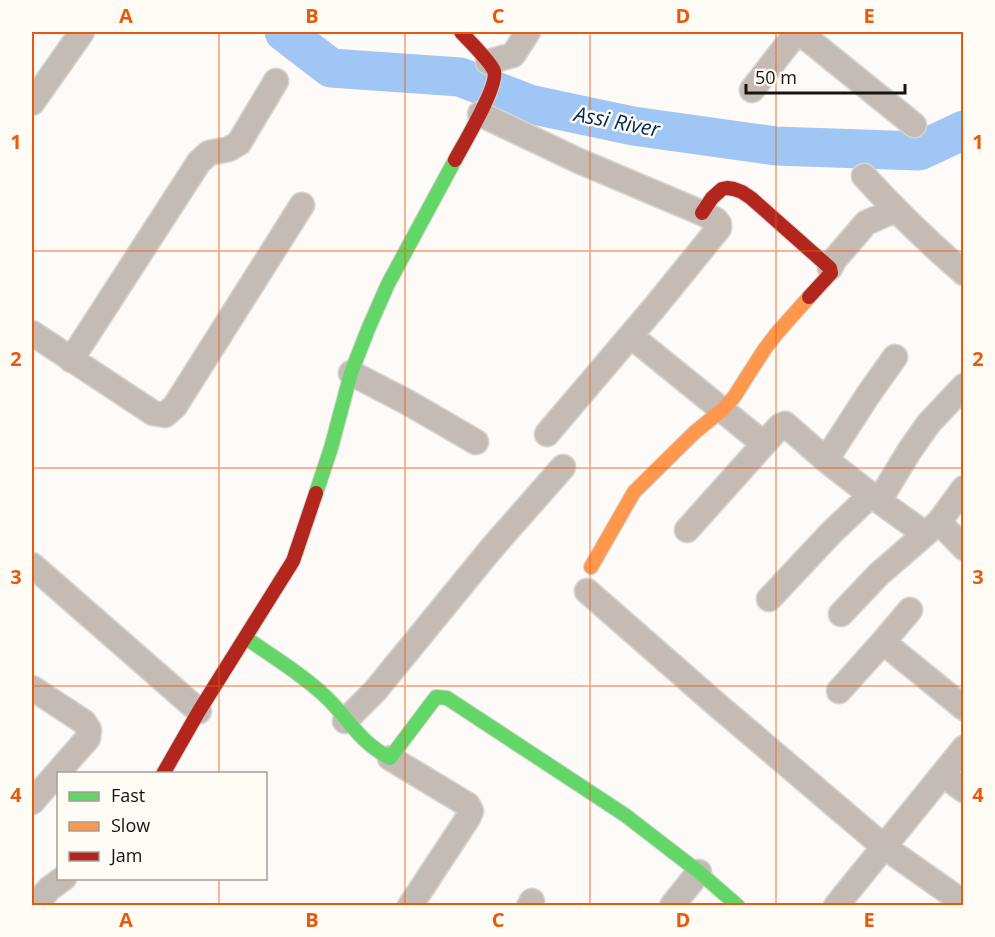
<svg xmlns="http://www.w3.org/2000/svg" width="995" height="937" viewBox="0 0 995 937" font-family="'Open Sans',sans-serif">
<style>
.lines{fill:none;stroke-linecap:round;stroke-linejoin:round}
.river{stroke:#9fc6f4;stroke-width:39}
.street-casing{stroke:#d7d5d3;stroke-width:27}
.fast-casing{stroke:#d7d5d3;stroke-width:16}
.slow-casing{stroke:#d7d5d3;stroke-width:16}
.jam-casing{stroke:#d7d5d3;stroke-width:16}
.street{stroke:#c4bcb4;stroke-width:24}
.fast{stroke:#63d668;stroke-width:14}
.slow{stroke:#ff974d;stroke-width:14}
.jam{stroke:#b3261e;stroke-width:14}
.grid{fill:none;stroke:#e8590c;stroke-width:1.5;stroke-opacity:0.55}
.labels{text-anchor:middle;stroke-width:5;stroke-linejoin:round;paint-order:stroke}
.water-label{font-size:21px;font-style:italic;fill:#032b54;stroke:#fffbf5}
.neatline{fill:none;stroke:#e8590c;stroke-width:2}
.grid-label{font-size:20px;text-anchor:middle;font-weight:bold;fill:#e8590c}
</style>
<rect width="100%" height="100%" fill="#fdfaf7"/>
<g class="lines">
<path class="river" d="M284,32L331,68L460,77L529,104L633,126L776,146L919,151L964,130"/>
<defs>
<path id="street" d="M799,32L914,125
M488,62L513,55L528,32
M752,90L797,32
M32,103L82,32
M480,114L579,161L702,213L716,220L719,224V228L654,308L547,434
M864,176C896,211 928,242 964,273
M830,268L835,259L866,223L888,213L896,212
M32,333L153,413L165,415L175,406L302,205
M631,336L764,444
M71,360L199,162L209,153L229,149L239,143L276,81
M351,373L407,402L476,442
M826,460L868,395L895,357
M879,501L910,450L929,423L964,386
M939,522L964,488
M687,530L780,426L785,424L826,460L871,495L925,534
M32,565L199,711
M587,591L716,704L883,846L964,903
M769,599L831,533L871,495
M841,614L879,574L939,522L964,548
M883,642L964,708
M32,688L84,722L89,730L88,738L32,802
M839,691L883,642L910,610
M345,721L375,691L491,549L563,467
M390,758L468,805L471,811L468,818L410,906
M943,775L964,790
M34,906L50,888L64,878
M529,906L532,901
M672,906L699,872
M836,906L964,748"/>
<path id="fast" d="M316,493L331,448L351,373L369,327L388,284L455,160
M246,638C273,657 302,674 326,697C350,720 358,741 390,758L436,697L447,698L625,815L699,872L738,906"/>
<path id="slow" d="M591,567L634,492L695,432L722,410L734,397L764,350L777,333L809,297"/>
<path id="jam" d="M455,160C463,145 499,85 494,71C490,61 469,41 461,32
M702,213L712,198L722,189L727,188L734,189L742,192L751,198L830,268L831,273L809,297
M163,774L199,711L293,561L316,493"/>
</defs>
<use href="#street" class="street-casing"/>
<use href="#fast" class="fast-casing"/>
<use href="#slow" class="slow-casing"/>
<use href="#jam" class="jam-casing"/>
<use href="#street" class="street"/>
<use href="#fast" class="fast"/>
<use href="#slow" class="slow"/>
<use href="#jam" class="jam"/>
</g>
<path class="grid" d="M219,32V774M405,32V906M590,32V906M776,32V906M32,251H964M32,468H964M32,686H964M219,878V906"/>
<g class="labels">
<g class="water-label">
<text transform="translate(617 122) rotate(11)" y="7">Assi River</text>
</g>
</g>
<rect width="995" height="937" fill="none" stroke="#fffbf5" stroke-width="66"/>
<rect x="57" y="772" width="210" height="108" fill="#fffbf5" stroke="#a29e9a" stroke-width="1.5"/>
<rect x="69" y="792" width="30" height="9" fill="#63d668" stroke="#a29e9a" stroke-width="1.5"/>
<text x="111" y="802" font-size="18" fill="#161311">Fast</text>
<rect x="69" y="822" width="30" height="9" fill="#ff974d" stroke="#a29e9a" stroke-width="1.5"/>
<text x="111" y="832" font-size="18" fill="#161311">Slow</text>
<rect x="69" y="852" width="30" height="9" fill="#b3261e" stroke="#a29e9a" stroke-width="1.5"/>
<text x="111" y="862" font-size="18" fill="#161311">Jam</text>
<path d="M746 84v9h159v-9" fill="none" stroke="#161311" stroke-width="3"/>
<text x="755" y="84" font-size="18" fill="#161311" stroke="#fffbf5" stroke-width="4.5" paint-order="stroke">50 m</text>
<rect x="33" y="33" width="929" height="871" class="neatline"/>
<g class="grid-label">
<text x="126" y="23">A</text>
<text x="312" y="23">B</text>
<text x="498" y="23">C</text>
<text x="683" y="23">D</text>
<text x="869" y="23">E</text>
<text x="16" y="149">1</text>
<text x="978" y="149">1</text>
<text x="16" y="366">2</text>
<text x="978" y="366">2</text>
<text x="16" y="584">3</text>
<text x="978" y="584">3</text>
<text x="16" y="802">4</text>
<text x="978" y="802">4</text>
<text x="126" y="927">A</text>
<text x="312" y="927">B</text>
<text x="498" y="927">C</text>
<text x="683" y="927">D</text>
<text x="869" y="927">E</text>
</g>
</svg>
